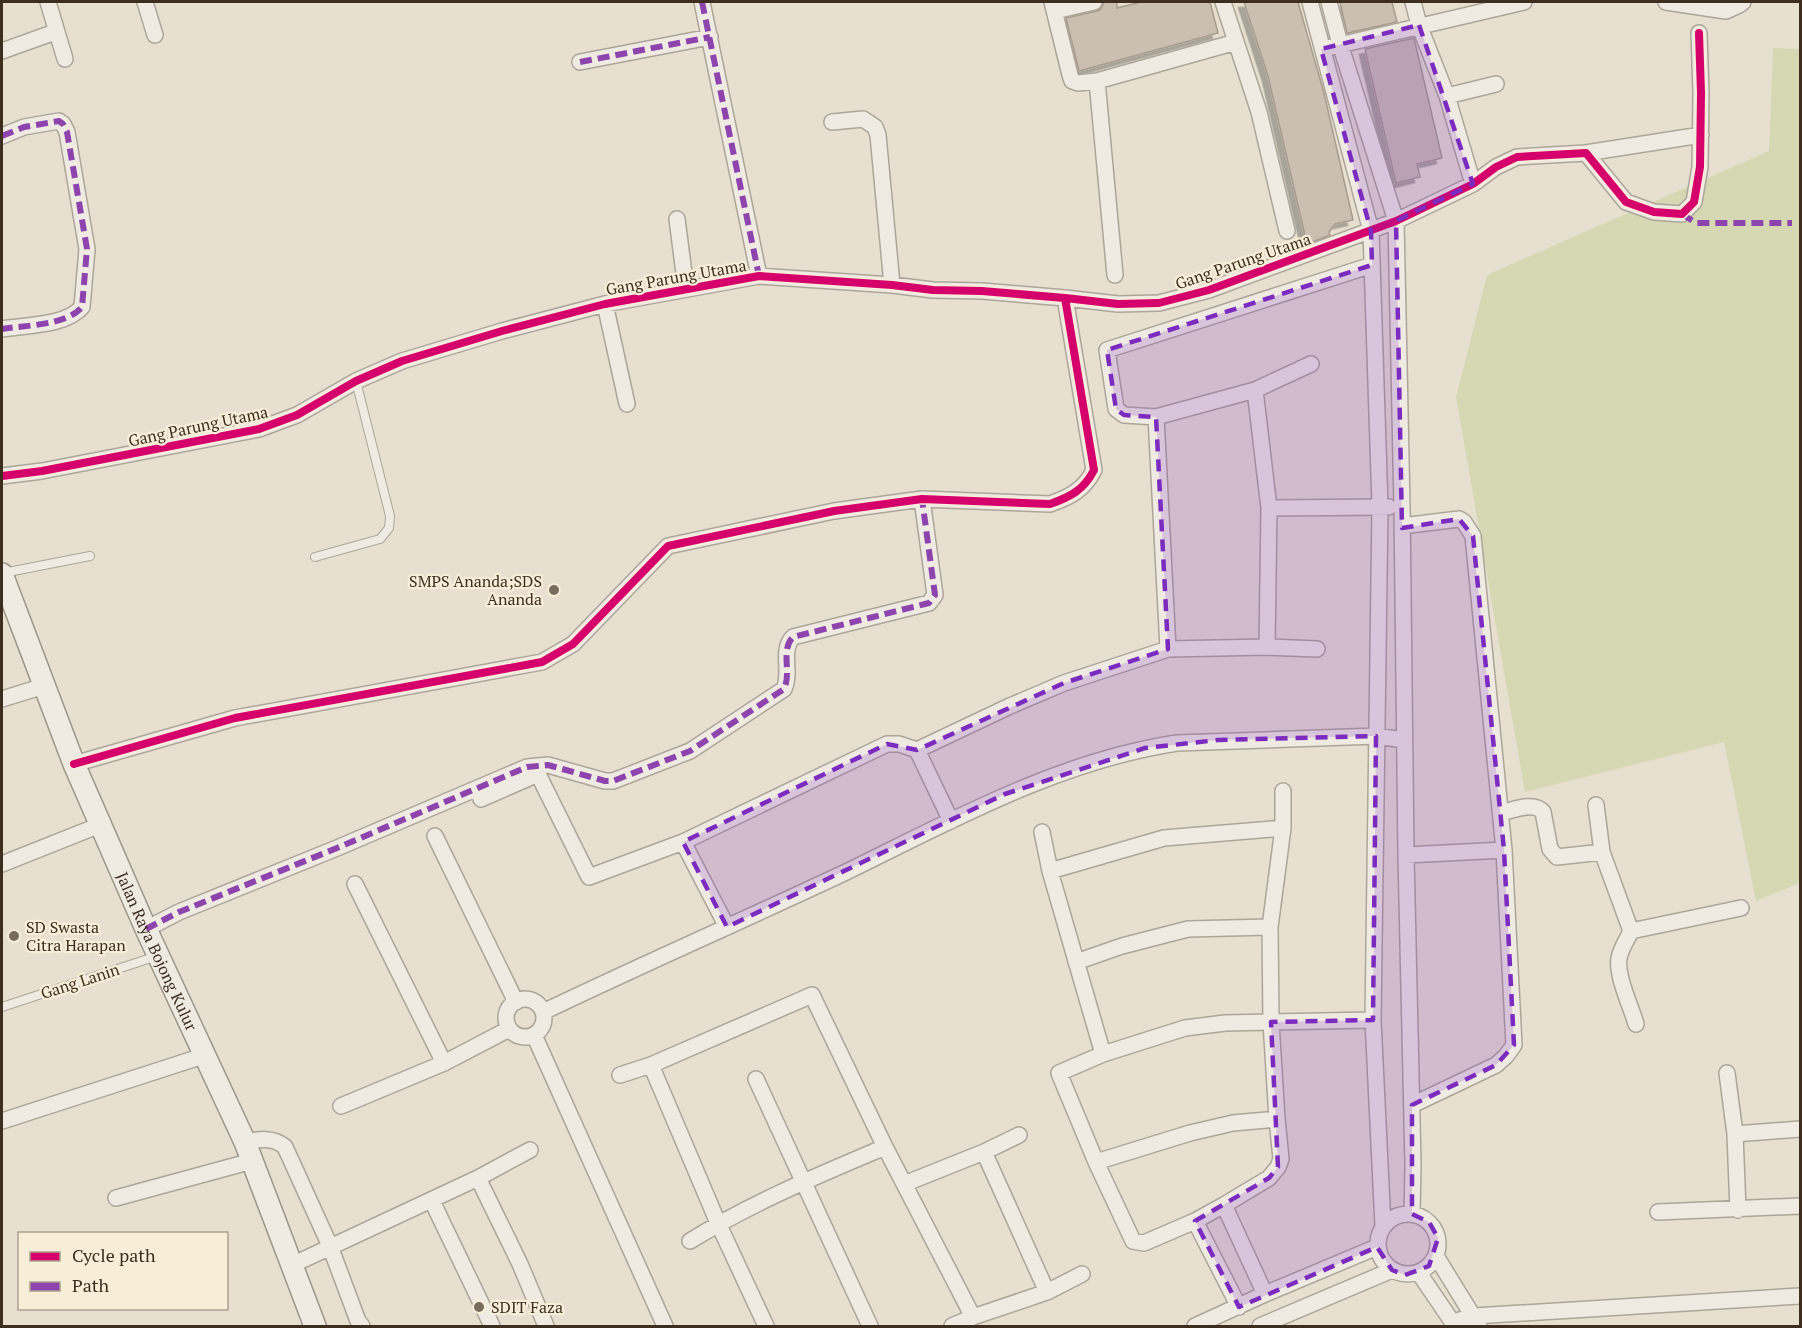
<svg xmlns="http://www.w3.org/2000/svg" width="1802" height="1328" viewBox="0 0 1802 1328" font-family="'PT Serif',serif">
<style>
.green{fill:#d6d7b3}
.building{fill:#cbbfb2;stroke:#a89c90;stroke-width:1.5;filter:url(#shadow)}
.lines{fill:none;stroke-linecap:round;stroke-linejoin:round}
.lane-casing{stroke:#ada599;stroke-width:10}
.street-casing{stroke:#ada599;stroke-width:18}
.secondary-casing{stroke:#9c958a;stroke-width:24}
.lane{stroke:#efebe3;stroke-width:8}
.street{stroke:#efebe3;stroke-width:15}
.secondary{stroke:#efebe3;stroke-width:21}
.quiet{stroke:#8e44ad;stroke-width:6;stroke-dasharray:12 6;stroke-linecap:butt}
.cycleway-casing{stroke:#f7eed8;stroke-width:11}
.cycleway{stroke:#d6006c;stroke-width:8}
.marked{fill:#7b2cbf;fill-opacity:0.2;stroke:#7b2cbf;stroke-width:4.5;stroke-dasharray:12 8;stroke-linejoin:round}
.poi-dot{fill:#786c5e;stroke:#f7eed8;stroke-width:2}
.labels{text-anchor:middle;stroke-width:4.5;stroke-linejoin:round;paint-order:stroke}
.street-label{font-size:16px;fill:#3d2e20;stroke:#f7eed8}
.poi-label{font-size:16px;fill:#3d2e20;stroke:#f7eed8;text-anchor:start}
</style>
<defs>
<filter id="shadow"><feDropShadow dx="-5.5" dy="5.5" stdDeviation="0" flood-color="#0004"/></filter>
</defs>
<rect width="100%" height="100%" fill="#e7e0d1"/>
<path class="green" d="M1773,48L1800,49V883L1756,901L1724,742L1525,792L1456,397L1487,275L1769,151Z"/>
<path class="building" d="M1104,2H1117V8L1141,2H1210L1218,33L1079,71L1066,18L1097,11L1101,9Z
M1244,2H1298L1324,93L1353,220L1335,224L1329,232L1330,235L1307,244L1268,76Z
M1340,2H1392L1397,22L1347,33Z
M1414,38L1442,158L1417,164L1420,177L1396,183L1365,49Z"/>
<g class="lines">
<defs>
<path id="lane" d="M315,557L380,539L389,528L390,516L356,381
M3,573L90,556
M2,1007L157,956"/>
<path id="street" d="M48,2L65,59
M145,2L155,35
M702,2L759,276
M1052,2L1070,75L1072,81L1078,83L1097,81L1236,42
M1223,2L1259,112L1287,231
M1310,2L1371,231L1380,506L1373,1020L1383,1226
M1329,2L1340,44L1396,221L1402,507L1406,855L1413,1165L1412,1214
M1413,2L1419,25L1447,96L1473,184
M1666,2L1726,11L1739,5L1743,2
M1055,11L1094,2
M1331,47L1524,2
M2,51L55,32
M580,62L710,37
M1097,81L1115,275
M1447,96L1496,84
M832,122L863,119L875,127L878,135L892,285
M2,136L24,127L59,121L63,124L67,132L87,249L82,307C66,326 25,325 2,329
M1586,153L1701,135
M677,219L686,289
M605,304L627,404
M1311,364L1255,390L1156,417L1124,415L1116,409L1107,350L1372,265
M1255,390L1269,508L1267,647
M1156,417L1168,649
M2,476L42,471L259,429L297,415L356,381L402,361L502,331L605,304L759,276L892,285L933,290L982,291L1065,298L1118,304L1159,303L1209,290L1396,221L1473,184L1496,167L1517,157L1586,153L1626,202L1654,212L1682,214L1694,202L1700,167L1701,93L1699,33
M1269,508L1389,507
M1402,526L1459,519L1464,522L1473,536L1504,850L1514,1045L1506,1056L1496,1065L1412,1105
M2,699L44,686
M917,750L1010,706L1064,683L1168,649L1267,647L1317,649
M74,764L235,718L542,662L573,644L668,546L834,511L922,499L1050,504C1070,497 1084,490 1094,470L1065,298
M1283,791V828L1270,927L1271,1022L1277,1119L1281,1159L1278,1167L1269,1178L1224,1205L1195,1221L1144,1243L1133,1241L1096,1162L1059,1073L1103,1054L1185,1028L1225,1023L1373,1020
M481,799L538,774L589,877L683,842L887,744H899L917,750L951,821
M1596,805L1602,852
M1501,813C1513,810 1534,801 1543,812L1550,849L1557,857L1602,852L1631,931C1627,940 1621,948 1619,958C1616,976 1631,1006 1636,1024
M1042,832L1050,871L1103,1054
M435,836L516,1002
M683,842L727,927
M1406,855L1504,850
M2,864L100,825
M1050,871L1164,838L1283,828
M355,884L444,1063
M146,929L179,912L337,848L527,767L548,765L605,781H613L690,751L784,689C792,673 780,650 793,637L929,603L935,595L922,499
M1631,931L1741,908
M1076,962L1122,946L1188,929L1270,927
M506 1018a19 19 0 1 1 38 0a19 19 0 1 1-38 0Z
M543,1012C643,964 744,920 844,873C951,821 1058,761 1177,743L1376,736L1404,740
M534,1035L665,1326
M651,1065L718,1223L766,1326
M1727,1073L1735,1134L1738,1210
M620,1075L651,1065L812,995L885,1147L973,1317
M756,1079L870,1326
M341,1106L444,1063L509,1029
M2,1121L206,1055
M1735,1134L1800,1129
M245,1142C259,1139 274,1137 285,1147L330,1246L358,1321L362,1326
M984,1152L1047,1292
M1096,1162L1190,1133L1233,1123L1277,1119
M478,1178L520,1264L546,1326
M904,1184L984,1152L1019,1135
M116,1198L252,1161
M432,1201L492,1326
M1224,1205L1265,1294
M1658,1212L1800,1206
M1378 1244a30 30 0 1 1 60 0a30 30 0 1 1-60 0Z
M1195,1221L1239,1307
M690,1241C751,1203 819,1175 885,1147
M1436,1256L1479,1326
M292,1265L478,1178L530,1150
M1419,1273L1455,1326
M1453,1322L1474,1316L1800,1296
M952,1326L973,1317L1047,1292L1082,1274
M1195,1326L1265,1294L1377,1247
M1260,1326L1392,1270"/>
<g id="secondary">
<path id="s1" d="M2,574L74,764L146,929L245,1142L315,1326"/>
</g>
</defs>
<use href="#lane" class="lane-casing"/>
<use href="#street" class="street-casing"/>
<use href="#secondary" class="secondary-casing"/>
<use href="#lane" class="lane"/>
<use href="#street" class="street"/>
<use href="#secondary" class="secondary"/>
<path class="quiet" d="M702,2L759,276
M580,62L710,37
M2,136L24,127L59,121L63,124L67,132L87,249L82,307C66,326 25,325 2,329
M1682,214L1696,223H1792
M146,929L179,912L337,848L527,767L548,765L605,781H613L690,751L784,689C792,673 780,650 793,637L929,603L935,595L922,499"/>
<defs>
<path id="cycleway" d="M2,476L42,471L259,429L297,415L356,381L402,361L502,331L605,304L759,276L892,285L933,290L982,291L1065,298L1118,304L1159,303L1209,290L1396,221L1473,184L1496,167L1517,157L1586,153L1626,202L1654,212L1682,214L1694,202L1700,167L1701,93L1699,33
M74,764L235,718L542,662L573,644L668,546L834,511L922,499L1050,504C1070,497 1084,490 1094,470L1065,298"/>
</defs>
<use href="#cycleway" class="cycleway-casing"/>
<use href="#cycleway" class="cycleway"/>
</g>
<path class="marked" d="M1419,25L1473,184L1396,221L1402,528L1459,519L1473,536L1504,850L1514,1045L1496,1065L1412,1105V1214L1429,1222L1438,1238L1429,1266L1405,1275L1392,1270L1377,1247L1239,1307L1195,1221L1269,1178L1278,1167L1271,1022L1373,1020L1376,736L1218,740L1145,748L1005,794L727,927L683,842L887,744L917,750L1064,683L1168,649L1156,417L1124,415L1116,409L1107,350L1372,265L1371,231L1321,49Z"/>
<g class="poi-dot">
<circle cx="554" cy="590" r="6"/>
<circle cx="14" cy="936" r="6"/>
<circle cx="479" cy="1307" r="6"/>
</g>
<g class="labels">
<g class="street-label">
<text transform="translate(1243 261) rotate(-19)" y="6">Gang Parung Utama</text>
<text transform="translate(676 277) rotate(-10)" y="6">Gang Parung Utama</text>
<text transform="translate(198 426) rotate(-12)" y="6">Gang Parung Utama</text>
<text dy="6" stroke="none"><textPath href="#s1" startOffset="408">Jalan Raya Bojong Kulur</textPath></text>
<text transform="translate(80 981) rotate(-18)" y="6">Gang Lanin</text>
</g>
<g class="poi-label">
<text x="542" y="587" text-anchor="end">SMPS Ananda;SDS<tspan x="542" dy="18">Ananda</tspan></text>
<text x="26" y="933">SD Swasta<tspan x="26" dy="18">Citra Harapan</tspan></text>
<text x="491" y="1313">SDIT Faza</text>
</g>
</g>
<rect width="1802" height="1328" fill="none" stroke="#3d2e20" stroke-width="6"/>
<rect x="18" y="1232" width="210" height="78" fill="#f7eed8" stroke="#ada18e" stroke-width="1.5"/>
<rect x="30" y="1252" width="30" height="9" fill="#d6006c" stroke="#ada18e" stroke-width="1.5"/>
<text x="72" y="1262" font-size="18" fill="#3d2e20">Cycle path</text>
<rect x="30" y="1282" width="30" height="9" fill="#8e44ad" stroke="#ada18e" stroke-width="1.5"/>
<text x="72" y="1292" font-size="18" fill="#3d2e20">Path</text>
</svg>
